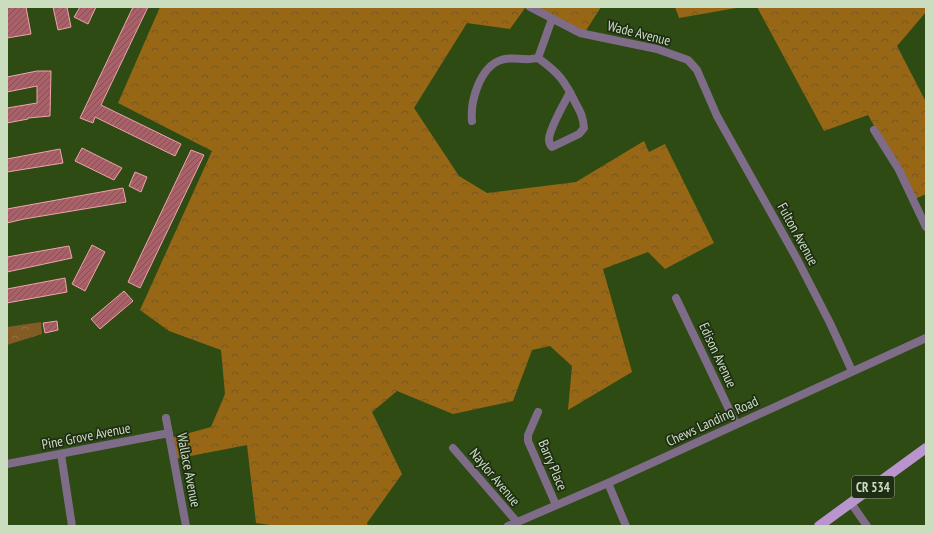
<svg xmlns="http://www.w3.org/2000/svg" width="933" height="533" viewBox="0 0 933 533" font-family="'PT Sans Narrow',sans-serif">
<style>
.forest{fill:url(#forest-crowns)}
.park{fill:url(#park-crowns)}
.building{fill:url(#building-hatch);stroke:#f0a4ab}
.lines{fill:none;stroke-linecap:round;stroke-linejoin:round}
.minor{stroke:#7f6c89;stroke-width:8}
.major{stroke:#ba94cf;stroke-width:10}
.labels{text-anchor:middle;stroke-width:3.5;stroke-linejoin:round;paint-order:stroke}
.shield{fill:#1f2d15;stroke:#97a88c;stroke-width:1}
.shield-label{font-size:13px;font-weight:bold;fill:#cbddbf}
.street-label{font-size:14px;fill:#cbddbf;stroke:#1f2d15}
</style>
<defs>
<pattern id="forest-crowns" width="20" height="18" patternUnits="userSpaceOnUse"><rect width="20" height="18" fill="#986715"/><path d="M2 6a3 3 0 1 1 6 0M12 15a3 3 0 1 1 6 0" fill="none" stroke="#745823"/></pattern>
<pattern id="park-crowns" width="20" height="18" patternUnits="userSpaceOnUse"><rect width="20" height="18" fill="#825c24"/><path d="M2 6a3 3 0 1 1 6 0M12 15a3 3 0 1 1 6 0" fill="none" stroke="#927342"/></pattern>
<pattern id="building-hatch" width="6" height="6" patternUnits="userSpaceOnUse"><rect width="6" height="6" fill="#a76269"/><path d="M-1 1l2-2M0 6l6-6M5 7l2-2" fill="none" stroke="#7d5556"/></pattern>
</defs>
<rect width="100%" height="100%" fill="#2d4b13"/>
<path class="forest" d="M160,7H601L585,32L525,8L510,29L467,23L414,108L459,176L487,193L576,182L644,141L649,152L665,144L714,243L665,269L648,252L603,269L632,372L568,410L572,366L550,346L532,350L513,401L453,414L397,391L372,412L402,474L367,523L368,526H277L256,523L247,445L175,459L171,438L211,427L225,394L221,350L169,331L140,310L212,151L118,103Z
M675,7H742L679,18Z
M757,7H926V12L897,46L926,102V194L915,199L868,115L824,131Z"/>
<path class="park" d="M41,322L42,334L7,345V327Z"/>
<path class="building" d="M7,7H26L31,34L7,38Z
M53,7H67L71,27L58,30Z
M80,7H96L88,24L74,17Z
M133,7H148L101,105L181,144L175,156L95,117L93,123L80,118Z
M37,71H51L50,116L28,118V119L7,123V108L37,103V86L7,92V77Z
M82,148L122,168L114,180L75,161Z
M60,149L63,163L7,172V159Z
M191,150L204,155L140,288L128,282Z
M135,172L147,177L141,192L129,186Z
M123,188L126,202L24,219L7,223V209Z
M92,245L105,252L85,291L72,284Z
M69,246L72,258L7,272V257Z
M65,278L67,292L7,303V289Z
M124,291L133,301L100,329L91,319Z
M57,321L58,330L45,333L43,323Z"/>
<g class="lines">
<path class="minor" d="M530,7L580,33L657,49L688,60L697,70L717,116L797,259L830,323L852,371
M538,58C559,73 565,81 576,104C581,113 583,117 584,128L579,134L552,147C550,145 549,143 549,139C550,127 564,104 570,92
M538,58L552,19
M472,121C470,101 480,67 501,60C509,57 517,59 525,59C529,60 534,58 538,58
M874,130L899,170L926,227
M676,298L736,424
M538,412L528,435V441L556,505
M166,418L186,526
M453,448L517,522
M61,454L72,526
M7,464L169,433
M608,483L626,526
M851,503L867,526
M508,526L608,483L926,338"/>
<path class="major" d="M819,526L926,448"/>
</g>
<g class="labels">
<rect class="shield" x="852" y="476" width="42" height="22" rx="3"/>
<g class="shield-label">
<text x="873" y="492">CR 534</text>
</g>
<g class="street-label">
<text transform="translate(639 33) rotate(14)" y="5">Wade Avenue</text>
<text transform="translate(798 234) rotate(61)" y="5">Fulton Avenue</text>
<text transform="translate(718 355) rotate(65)" y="5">Edison Avenue</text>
<text transform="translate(712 421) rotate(-25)" y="5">Chews Landing Road</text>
<text transform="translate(86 436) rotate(-11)" y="5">Pine Grove Avenue</text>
<text transform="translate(553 465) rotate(67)" y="5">Barry Place</text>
<text transform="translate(189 470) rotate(79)" y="5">Wallace Avenue</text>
<text transform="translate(495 477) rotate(50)" y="5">Naylor Avenue</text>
</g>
</g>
<rect width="933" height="533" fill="none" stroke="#cbddbf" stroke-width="16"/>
</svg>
